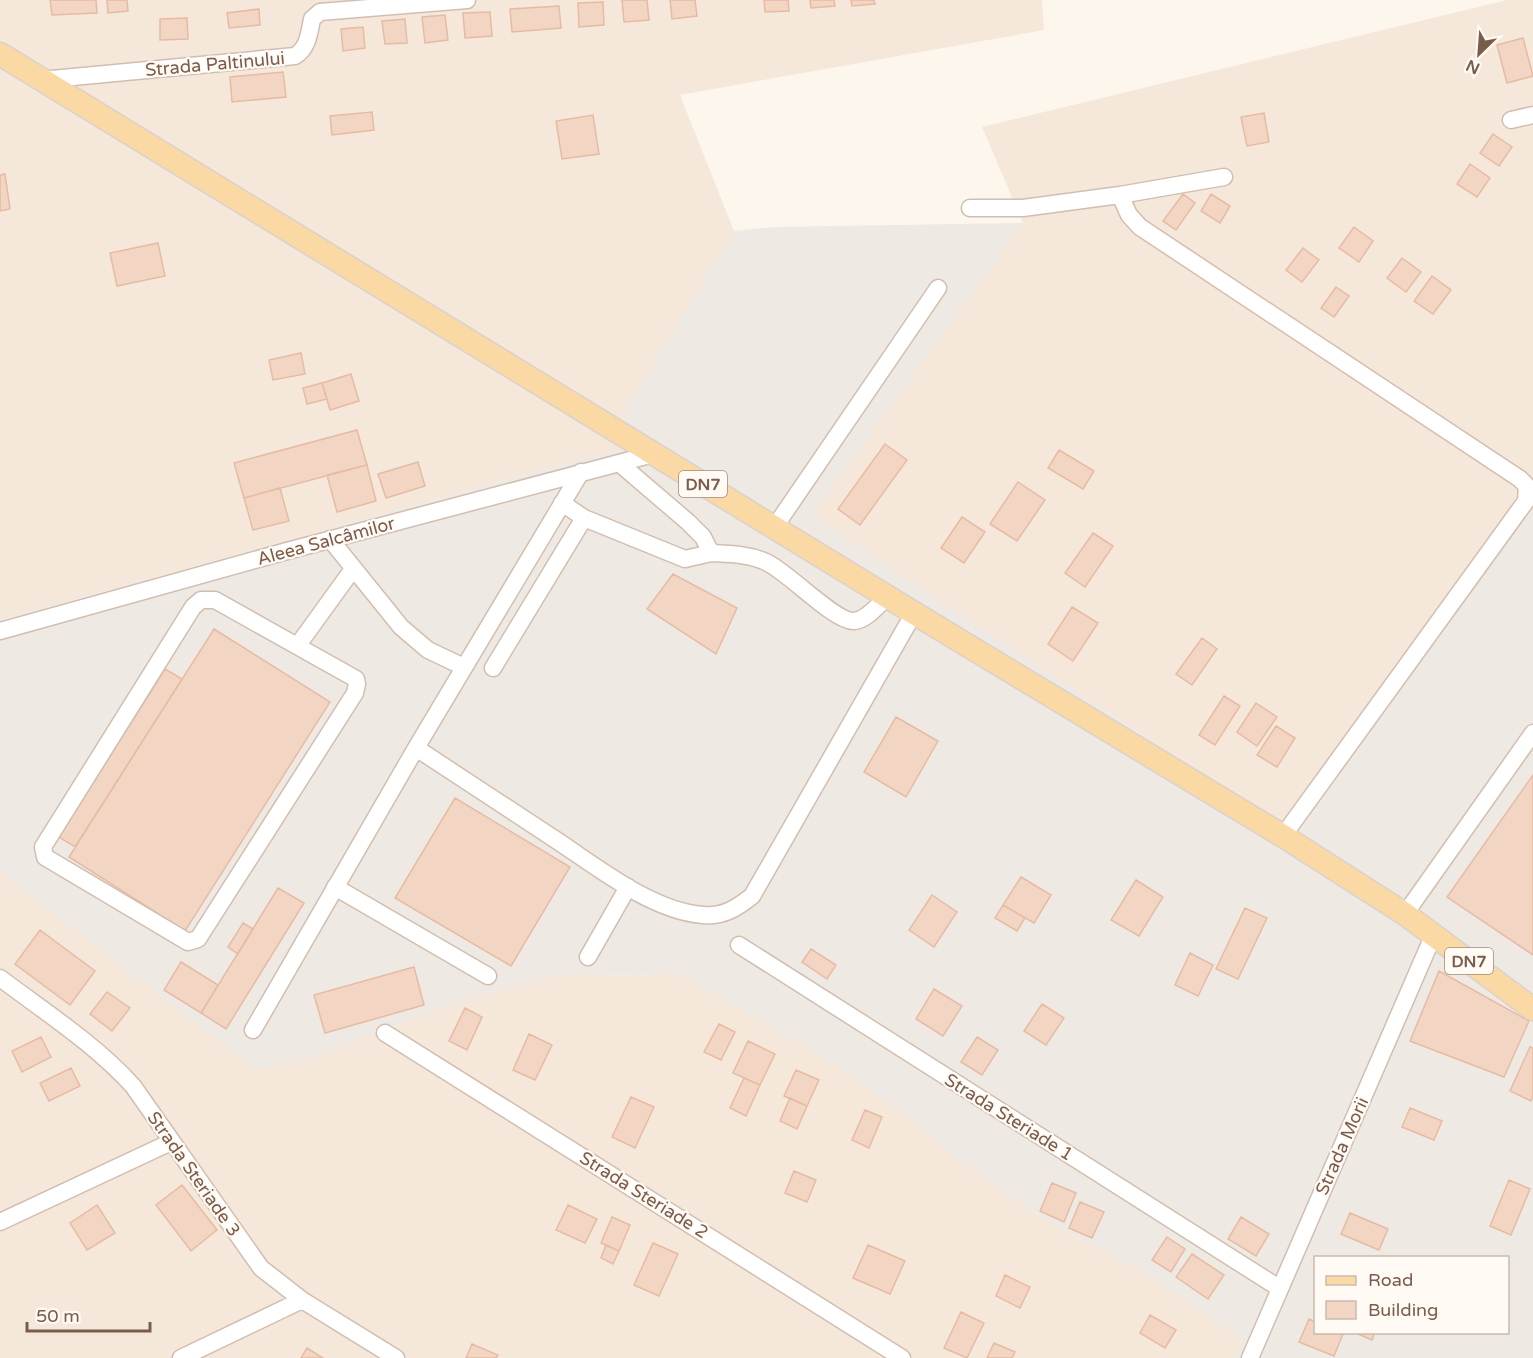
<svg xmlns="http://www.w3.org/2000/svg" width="1533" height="1358" viewBox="0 0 1533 1358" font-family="'Varela Round',sans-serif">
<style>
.residential{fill:#f5e8da}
.industrial{fill:#efe9e4;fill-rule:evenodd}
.building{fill:#f3d5c3;stroke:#e6bba3;stroke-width:1.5}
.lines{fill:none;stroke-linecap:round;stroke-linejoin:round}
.minor-casing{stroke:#d1beb0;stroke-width:19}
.major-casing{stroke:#dad1cd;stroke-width:25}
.minor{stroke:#fff;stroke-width:16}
.major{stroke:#fbd9a5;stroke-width:22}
.labels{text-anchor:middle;stroke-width:4.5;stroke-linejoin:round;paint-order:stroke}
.shield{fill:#fffaf3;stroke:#a28b7f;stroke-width:1.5}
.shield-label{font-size:16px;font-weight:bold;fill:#7a5c4d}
.street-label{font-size:18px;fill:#7a5c4d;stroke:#fffaf3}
</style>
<rect width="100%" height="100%" fill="#fdf6ec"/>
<path class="residential" d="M0,0H1042L1044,30L680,95L734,231L623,413L618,449L0,620Z
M1507,0H1533V482L1282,828L812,515L1023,223L982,127Z
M0,872L255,1069L309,1059L460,1001L563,974L639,976L678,973L822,1057L904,1113L969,1168L1050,1223L1139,1270L1242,1339L1234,1358H0Z"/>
<path class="industrial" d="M1023,223L812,515L1282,828L1533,482V1358H1234L1242,1339L1139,1270L1050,1223L969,1168L904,1113L822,1057L678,973L639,976L563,974L460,1001L309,1059L255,1069L0,872V620L617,449L623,413L734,231L775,227ZM1316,1258H1508V1332H1316Z"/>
<path class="building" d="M50,0H96L97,13L52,15Z
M107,0H127L128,11L108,13Z
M622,0H647L649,20L624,22Z
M670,0H695L697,16L672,19Z
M764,0H788L789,11L765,12Z
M810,0H834L835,6L811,8Z
M851,0H874L875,4L852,6Z
M603,2L604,25L579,27L578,3Z
M559,6L561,28L512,32L510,9Z
M259,9L260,25L229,28L227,13Z
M490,12L492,36L465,38L463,13Z
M445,15L448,40L425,43L422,17Z
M187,18L188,39L160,40V19Z
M405,19L407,43L385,44L382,21Z
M363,27L365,48L343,51L341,29Z
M1523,38L1533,76L1507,83L1497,45Z
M283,72L286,97L232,102L230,77Z
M372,112L374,130L332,135L330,116Z
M1264,113L1269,142L1247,146L1241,117Z
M593,115L599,154L562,159L556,121Z
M1493,134L1512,147L1499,166L1480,153Z
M1470,164L1490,178L1477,197L1457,184Z
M5,174L10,209L0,211V175Z
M1183,194L1195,203L1176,230L1163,221Z
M1211,194L1230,206L1220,223L1201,211Z
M1354,227L1373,241L1359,262L1339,248Z
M158,243L165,276L117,286L110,253Z
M1303,248L1319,260L1302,282L1286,270Z
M1402,258L1421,272L1406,292L1387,278Z
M1432,276L1451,290L1433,314L1414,301Z
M1336,287L1349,296L1334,317L1321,308Z
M301,353L305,374L273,380L269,360Z
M351,374L359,401L330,410L322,383Z
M322,383L327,399L307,404L303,388Z
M357,430L367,465L244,498L234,463Z
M885,444L907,460L860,525L838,509Z
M1059,450L1094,471L1083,489L1048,468Z
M418,462L425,486L386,498L378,474Z
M367,465L376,501L337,512L327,475Z
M1018,482L1045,500L1017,541L990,524Z
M280,488L289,521L253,530L244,498Z
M962,517L985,532L964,563L941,548Z
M1093,533L1113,546L1085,587L1065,573Z
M673,574L737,608L716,654L647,609Z
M1072,607L1098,623L1073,661L1048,644Z
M214,629L330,702L185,931L69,857Z
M1202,638L1217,649L1192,685L1176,674Z
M165,669L182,679L75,847L59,837Z
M1224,696L1240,706L1215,745L1199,735Z
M1256,703L1277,717L1257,746L1237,732Z
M896,717L938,741L906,797L864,772Z
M1276,726L1295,738L1277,767L1257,755Z
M1533,775V955L1447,897Z
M455,798L570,867L511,966L395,898Z
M1021,877L1051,895L1034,923L1003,905Z
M1136,880L1163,897L1139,936L1111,920Z
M278,888L304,903L226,1029L201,1013Z
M932,895L957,912L934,947L909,930Z
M1003,905L1025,918L1017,931L995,918Z
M1245,908L1267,918L1238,979L1216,969Z
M243,923L253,929L238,954L228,947Z
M40,930L95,971L70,1005L15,964Z
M811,949L836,965L827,979L802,962Z
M1190,953L1213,965L1198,996L1175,985Z
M181,962L218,985L201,1013L164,990Z
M414,967L424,1005L325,1033L314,995Z
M1439,971L1529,1021L1504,1077L1410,1041Z
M934,989L962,1006L943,1036L916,1019Z
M107,992L130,1008L112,1031L90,1014Z
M1042,1004L1064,1018L1046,1045L1024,1031Z
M465,1008L482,1017L467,1050L449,1041Z
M719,1024L735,1032L721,1060L704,1052Z
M529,1034L552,1045L535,1080L513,1070Z
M41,1037L51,1057L22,1072L12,1051Z
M977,1037L998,1050L982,1075L961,1062Z
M748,1041L775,1054L760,1085L733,1073Z
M1530,1047L1533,1048V1096L1531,1101L1510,1091Z
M71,1068L80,1086L49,1101L40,1083Z
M796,1070L819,1080L807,1106L784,1096Z
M744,1078L760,1085L746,1116L730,1108Z
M631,1097L654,1107L635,1148L612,1137Z
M790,1098L807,1106L797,1129L780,1121Z
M1410,1108L1442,1121L1434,1140L1402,1127Z
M865,1110L882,1117L869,1148L852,1140Z
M794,1171L816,1180L807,1202L785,1193Z
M1509,1180L1530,1189L1511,1235L1490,1226Z
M1052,1183L1076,1193L1064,1222L1040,1211Z
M182,1185L217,1230L191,1251L156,1205Z
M1080,1202L1104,1212L1092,1238L1069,1228Z
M97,1205L115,1233L87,1250L70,1223Z
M568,1205L597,1219L585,1243L556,1230Z
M1350,1213L1388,1229L1379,1250L1341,1234Z
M612,1217L630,1225L619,1251L601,1243Z
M1241,1217L1269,1234L1256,1256L1228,1239Z
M1167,1237L1185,1249L1171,1272L1152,1260Z
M653,1243L678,1254L659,1296L634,1285Z
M606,1245L619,1251L613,1264L601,1258Z
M868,1245L905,1261L890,1294L853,1278Z
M1192,1254L1224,1275L1208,1299L1176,1277Z
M1005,1275L1030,1287L1020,1308L996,1296Z
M961,1312L984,1323L967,1358L944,1348Z
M1150,1315L1176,1330L1165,1348L1140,1333Z
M1309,1319L1316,1322V1332L1343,1334L1334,1356L1299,1342Z
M1353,1332H1375L1372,1340Z
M994,1343L1015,1352L1012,1358H987Z
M472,1344L498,1355L496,1358H466Z
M307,1348L323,1358H301Z"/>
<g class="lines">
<defs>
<path id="minor" d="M41,80L295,56C308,48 309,34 312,19L320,12L467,0
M1511,120L1533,115
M1120,195L1129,215L1140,227L1520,479L1527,486L1526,501L1283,836
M970,208H1023L1120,195L1224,177
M619,463L688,522L703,537L711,553C729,554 749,554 766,562C788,572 834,621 853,621C866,621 878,605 887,597
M584,518L685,559L711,553
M774,528L938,288
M330,539L401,627L428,650L464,667
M201,600H215L356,679L357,684L355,693L198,939L188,942L45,857L43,847L193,607Z
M0,631L287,551L653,454
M298,645L353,569
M493,668L584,518L562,503
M416,748C461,778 507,808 553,838C596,866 651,911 703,915C723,917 737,908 752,896L914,613
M335,887L488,976
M1405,914L1533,733
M739,945L1279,1288
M588,957L628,887
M0,978C45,1012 95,1044 133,1086L261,1268L302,1300L396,1358
M253,1030L416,748L581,472
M385,1033L902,1358
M0,1222L171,1142
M181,1358L302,1300
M1250,1358L1434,934"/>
<path id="major" d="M0,54L914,613L1283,836L1405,914L1533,1009"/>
</defs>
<use href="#minor" class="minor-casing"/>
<use href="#major" class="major-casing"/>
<use href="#minor" class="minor"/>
<use href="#major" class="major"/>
</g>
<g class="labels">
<g class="shield">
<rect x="679" y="471" width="48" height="26" rx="4.5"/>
<rect x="1445" y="948" width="48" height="26" rx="4.5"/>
</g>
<g class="shield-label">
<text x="703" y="490">DN7</text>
<text x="1469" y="967">DN7</text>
</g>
<g class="street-label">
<text transform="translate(215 64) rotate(-5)" y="6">Strada Paltinului</text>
<text transform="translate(326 541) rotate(-15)" y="6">Aleea Salcâmilor</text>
<text transform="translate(1009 1117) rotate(32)" y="6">Strada Steriade 1</text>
<text transform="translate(1342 1146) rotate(-66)" y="6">Strada Morii</text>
<text transform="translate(194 1174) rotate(55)" y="6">Strada Steriade 3</text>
<text transform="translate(644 1195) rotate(32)" y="6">Strada Steriade 2</text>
</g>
</g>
<rect x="1314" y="1256" width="195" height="78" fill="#fffaf3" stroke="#cabbb1" stroke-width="1.5"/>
<rect x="1326" y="1276" width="30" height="9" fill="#fbd9a5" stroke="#cabbb1" stroke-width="1.5"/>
<text x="1368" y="1286" font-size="18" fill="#7a5c4d">Road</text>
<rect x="1326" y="1301" width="30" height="18" fill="#f3d5c3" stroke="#cabbb1" stroke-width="1.5"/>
<text x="1368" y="1316" font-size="18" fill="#7a5c4d">Building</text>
<g transform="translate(1479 54) rotate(205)" stroke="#fffaf3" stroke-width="4.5" paint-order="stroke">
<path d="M0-4.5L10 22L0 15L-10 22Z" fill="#7a5c4d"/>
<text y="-9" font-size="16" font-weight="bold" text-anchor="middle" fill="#7a5c4d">N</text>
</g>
<path d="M27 1322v9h123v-9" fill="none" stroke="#7a5c4d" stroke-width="3"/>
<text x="36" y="1322" font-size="18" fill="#7a5c4d" stroke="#fffaf3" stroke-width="4.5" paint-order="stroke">50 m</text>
</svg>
